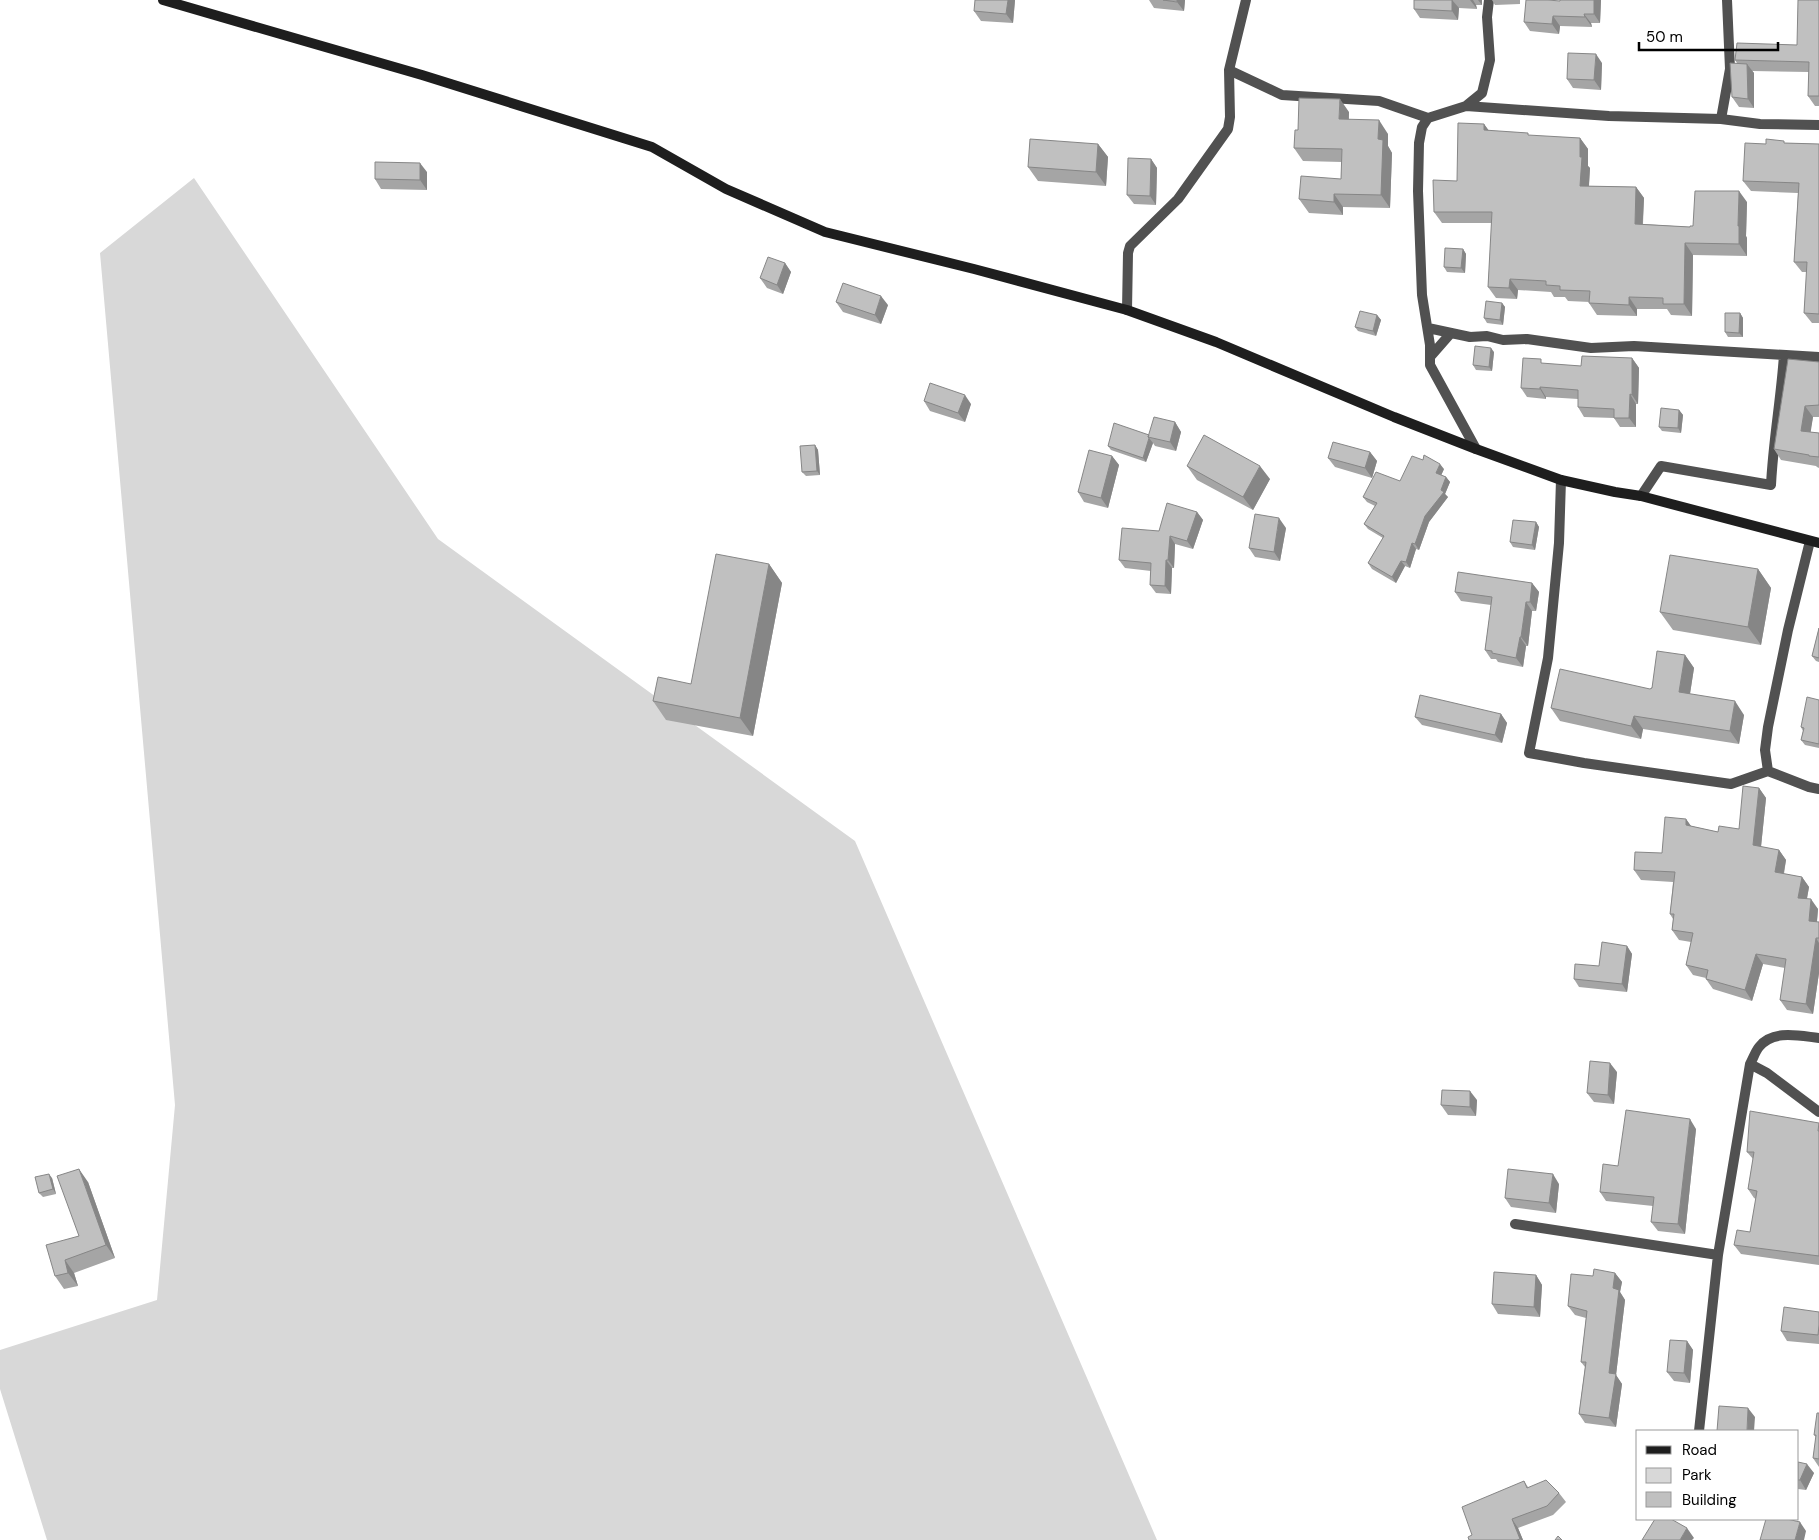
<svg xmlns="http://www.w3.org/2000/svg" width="1819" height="1540" viewBox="0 0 1819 1540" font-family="'DM Sans',sans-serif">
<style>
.green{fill:#d8d8d8}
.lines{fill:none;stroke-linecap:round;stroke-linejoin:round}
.street{stroke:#515151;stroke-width:10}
.secondary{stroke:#1e1e1e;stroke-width:10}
.wall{fill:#a5a5a5}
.shaded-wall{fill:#868686}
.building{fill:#c0c0c0;stroke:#868686}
</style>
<rect width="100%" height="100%" fill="#fff"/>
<path class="green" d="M194,178L438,539L855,841L1157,1540H47L0,1389V1350L157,1300L175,1105L100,253Z"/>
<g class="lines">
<path class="street" d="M1727,0L1730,69L1721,119L1760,124L1819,125
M1229,70L1282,95L1379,101L1428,118
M1466,106L1609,116L1721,119
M1127,310L1128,253L1130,246L1178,199L1228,129L1230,117L1229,70L1246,0
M1428,328L1470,337L1487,336L1503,340L1527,339L1591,348L1634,346L1819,357
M1430,357L1451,333
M1476,449L1430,365V345L1422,295L1418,191L1419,143L1422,127L1428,118L1466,106L1482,93L1490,60L1487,17L1489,0
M1561,480L1559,543L1548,658L1529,753L1584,763L1731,784L1768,771
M1641,496L1661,466L1771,485C1773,442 1781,399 1784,355
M1810,541L1788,630L1768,727L1765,750L1768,771L1809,787L1819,789
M1750,1064L1767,1073L1819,1112
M1515,1224L1718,1255
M1699,1431L1718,1255L1750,1064C1753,1059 1755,1052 1759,1047C1773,1029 1800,1036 1819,1038"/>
<path class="secondary" d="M163,0L422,75L652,147L726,189L825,232L974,269L1127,310L1216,342L1394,417L1476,449L1561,480L1615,492L1641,496L1819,543"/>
</g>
<path class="wall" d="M1015,0L1013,23L981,21L974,11Z
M1149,0H1185L1184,11L1154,8Z
M1414,0H1482V5H1476L1477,9L1459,8L1458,20L1420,18L1414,9Z
M1492,0H1520V4L1495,5Z
M1601,0L1600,23H1591L1592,27L1560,26L1559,34L1530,31L1524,22L1560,1Z
M1819,0V106H1815L1808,96L1809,72L1752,71L1754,73V108L1739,107L1732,97L1737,63L1735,60L1797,45Z
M1602,63L1601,90L1573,88L1567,79Z
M1349,112V119L1388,134V146L1392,153L1390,208L1343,207V215L1309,213L1299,199L1341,179L1342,162L1303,161L1294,148L1298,130Z
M1484,124L1489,131L1530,136L1580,138L1588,149V166L1590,168L1589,186L1636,187L1644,198L1643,224L1690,227L1747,202L1746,236L1747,238V256L1693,255L1692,316L1671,315L1667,309H1637V316L1597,315L1589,303L1590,302L1568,301L1565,297H1554L1551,292L1518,290L1517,299L1496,298L1488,287L1492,223H1442L1434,212L1457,181Z
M1785,143L1819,144V323H1812L1804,313L1807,272H1802L1794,262L1798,193L1751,191L1743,181L1766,144Z
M1098,144L1108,157L1106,186L1038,181L1028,167Z
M1151,159L1157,168L1156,205L1134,204L1127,195Z
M427,172V190L381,189L375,179Z
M1463,249L1466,254L1465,273L1447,272L1444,267Z
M785,263L791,272L783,294L767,288L760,278Z
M836,302L888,305L881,324L843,312Z
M1502,303L1505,307L1503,325L1487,323L1484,318Z
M1740,313L1743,318V337H1728L1725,332Z
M1377,315L1381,320L1376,336L1358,331L1355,327Z
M1494,352L1492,371L1476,370L1473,365Z
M1632,358L1639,368L1638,404H1636V427H1620L1614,418L1584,417L1578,407V399L1546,397V399L1527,397L1521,388L1544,364L1581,366Z
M1819,362V417H1813L1810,432L1819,433V468L1817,467L1816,466L1781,460L1774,449Z
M924,401L971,404L965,422L930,411Z
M1679,410L1683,415L1681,433L1662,431L1659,427Z
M1175,422L1181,432L1176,451L1155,446L1153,443L1146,462L1111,450L1108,446L1149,435Z
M815,445L818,450L820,475L806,476L802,472Z
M1370,452L1377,461L1372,478L1335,467L1328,458Z
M1112,456L1119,465L1108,508L1084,502L1078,492Z
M1187,466L1270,479L1253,510L1197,480Z
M1444,469L1441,475L1446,477L1450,482L1445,494L1448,497L1429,522L1419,550L1416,549L1410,568L1405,566L1396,583L1372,569L1368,563L1383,538L1368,529L1364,524L1375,506L1367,502L1363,497L1400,481Z
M1197,512L1203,520L1193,549L1175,544L1174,568H1172L1171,594L1156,593L1150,585L1151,571L1125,568L1119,560L1159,531Z
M1536,522L1539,527L1535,550L1513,547L1510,542Z
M1286,528L1280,561L1255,557L1249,548Z
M769,564L782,583L753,736L666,720L653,701L691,684Z
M1758,569L1771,588L1761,645L1673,630L1660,612Z
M1532,583L1539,592L1536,611H1532L1528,646H1526L1523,667L1498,662L1496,659H1491L1485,650L1491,605L1461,601L1455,592Z
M1819,628V662L1816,661L1812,656Z
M1685,655L1694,668L1690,694L1744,715L1739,744L1643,729L1641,739L1560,721L1551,708L1650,689Z
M1819,700V748L1805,745L1801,740L1803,731L1801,727Z
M1501,714L1507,723L1502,743L1422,725L1415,717Z
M1759,788L1766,798L1761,847L1779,850L1786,860L1784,874L1802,877L1809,887L1807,899L1818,909L1817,922L1819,923V973L1813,1014L1787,1010L1780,1000L1785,968L1763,964L1752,1001L1713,989L1706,979V978L1693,975L1686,965L1691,942L1679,940L1672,930L1673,919L1670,914L1673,882L1641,880L1634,870L1662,853L1686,819L1691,826L1718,832L1739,829Z
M1627,946L1632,954L1627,992L1579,987L1574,979L1599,966Z
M1617,1072L1614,1104L1594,1102L1587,1093Z
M1477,1100L1476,1116L1448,1115L1441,1105Z
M1819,1123V1265L1741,1254L1734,1245L1750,1232L1756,1199L1754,1198L1748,1189L1753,1159L1747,1152Z
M1696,1129L1685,1234L1658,1231L1651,1222L1653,1206L1606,1201L1600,1192L1618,1166Z
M52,1178L56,1194L43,1197L39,1193Z
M88,1182L115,1258L74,1273L78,1286L64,1289L55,1276L79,1236Z
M1559,1184L1556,1213L1511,1207L1505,1198Z
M1615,1273L1622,1282L1620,1292L1625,1300L1616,1375L1622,1384L1616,1427L1585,1423L1579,1414L1585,1367L1581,1362L1586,1318L1575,1315L1568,1306L1593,1276Z
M1536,1275L1542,1285L1540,1317L1498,1314L1492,1304Z
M1819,1312V1344L1787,1341L1781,1331Z
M1687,1341L1693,1350L1690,1383L1674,1381L1667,1372Z
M1819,1413V1467L1813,1458L1816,1437L1814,1435Z
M1798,1462L1814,1473L1806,1490L1798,1489Z
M1524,1481L1528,1487L1559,1493L1566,1502L1553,1515L1518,1528L1523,1540H1469L1472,1535Z"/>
<path class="shaded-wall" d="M1008,0H1015L1013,23L1006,14Z
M1177,0H1185L1184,11L1177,2Z
M1452,0L1459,8L1458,20L1452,11Z
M1470,0H1473L1476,5L1477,9Z
M1478,0H1482V5Z
M1594,0H1601L1600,23L1594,14Z
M1584,14L1591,23L1592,27L1585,17Z
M1553,16L1560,26L1559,34L1552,24Z
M1596,54L1602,63L1601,90L1594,80Z
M1747,64L1754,73V108L1748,99Z
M1340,99L1349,112L1348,132L1339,119Z
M1379,120L1388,134V146L1392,153L1390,208L1381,195L1378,139Z
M1484,124L1492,135L1484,130Z
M1580,138L1588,149V166L1590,168L1588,198L1580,186Z
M1098,144L1108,157L1106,186L1096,172Z
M1151,159L1157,168L1156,205L1150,196Z
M420,163L427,172V190L420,180Z
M1636,187L1644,198L1642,235L1635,224Z
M1739,191L1747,202L1746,236L1747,238V256L1739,244L1738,226Z
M1334,194L1343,207V215L1334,202Z
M1685,243L1693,255L1692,316L1684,304Z
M1463,249L1466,254L1465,273L1461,268Z
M785,263L791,272L783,294L777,285Z
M1510,279L1518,290L1517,299L1509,288Z
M881,296L888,305L881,324L875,315Z
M1629,297L1637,309V316L1629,305Z
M1502,303L1505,307L1503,325L1500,320Z
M1740,313L1743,318V337L1739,333Z
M1377,315L1381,320L1376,336L1373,331Z
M1491,348L1494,352L1492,371L1489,367Z
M1632,358L1639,368L1638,404L1632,395Z
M1540,387L1546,397V399L1540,389Z
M1630,394L1636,404V427L1629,418Z
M965,395L971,404L965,422L958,413Z
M1805,406L1813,417L1809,443L1801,431Z
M1679,410L1683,415L1681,433L1678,428Z
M1175,422L1181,432L1176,451L1170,442Z
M1149,438L1153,443L1146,462L1143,458Z
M815,445L818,450L820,475L817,471Z
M1370,452L1377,461L1372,478L1365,468Z
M1112,456L1119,465L1108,508L1101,498Z
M1440,464L1444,469L1440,478L1436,473Z
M1260,466L1270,479L1253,510L1243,497Z
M1446,477L1450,482L1445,494L1448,497L1429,522L1419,550L1415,544L1425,516L1441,490Z
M1197,512L1203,520L1193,549L1187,541Z
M1279,518L1286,528L1280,561L1274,552Z
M1536,522L1539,527L1535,550L1532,545Z
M1170,536L1175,544L1174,568L1168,560Z
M1412,543L1416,549L1410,568L1406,562Z
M1166,560L1172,568L1171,594L1165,586Z
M1401,561L1405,566L1396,583L1392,577Z
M769,564L782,583L753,736L740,718Z
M1758,569L1771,588L1761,645L1748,627Z
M1532,583L1539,592L1536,611L1530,602Z
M1526,602L1532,611L1528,646L1521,637Z
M1520,637L1526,646L1523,667L1516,658Z
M1685,655L1694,668L1688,706L1679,692Z
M1735,701L1744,715L1739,744L1730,731Z
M1501,714L1507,723L1502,743L1495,735Z
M1634,716L1643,729L1641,739L1631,726Z
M1759,788L1766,798L1760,856L1753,845Z
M1686,819L1693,829L1686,825Z
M1779,850L1786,860L1782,882L1775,872Z
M1802,877L1809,887L1805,908L1798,898Z
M1811,899L1818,909L1816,931L1809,921Z
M1816,938L1819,943V973L1813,1014L1806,1004Z
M1627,946L1632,954L1627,992L1622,984Z
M1756,954L1763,964L1752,1001L1745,990Z
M1610,1063L1617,1072L1614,1104L1608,1095Z
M1470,1091L1477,1100L1476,1116L1470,1107Z
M1690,1119L1696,1129L1685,1234L1678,1224Z
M79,1169L88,1182L115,1258L106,1245Z
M49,1174L52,1178L56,1194L53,1189Z
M1553,1174L1559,1184L1556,1213L1549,1203Z
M65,1260L74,1273L78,1286L68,1273Z
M1615,1273L1622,1282L1620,1292L1625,1300L1616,1375L1622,1384L1616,1427L1609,1418V1373L1613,1288Z
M1536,1275L1542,1285L1540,1317L1534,1307Z
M1687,1341L1693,1350L1690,1383L1684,1373Z
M1748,1408L1755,1417L1754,1431H1747Z
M1807,1464L1814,1473L1806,1490L1800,1480Z
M1512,1519L1518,1528L1523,1540H1521L1520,1539Z
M1800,1522L1806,1531L1804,1540H1795Z
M1687,1528L1694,1538L1692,1540H1680Z"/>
<path class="building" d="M975,0H1008L1006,14L974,11Z
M1163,0H1177V2Z
M1414,0H1452V11L1414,9Z
M1526,0H1548L1560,1V0H1594V14H1584L1585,17L1553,16L1552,24L1524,22Z
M1798,0H1819V96H1808L1809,62L1735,60L1737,43L1797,45Z
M1568,53L1596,54L1594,80L1567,79Z
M1730,63L1747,64L1748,99L1732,97Z
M1299,98L1340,99L1339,119L1379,120L1378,139L1383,140L1381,195L1334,194V202L1299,199L1301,176L1341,179L1342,149L1294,148L1295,130H1298Z
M1458,123L1484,124V130L1528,133V135L1580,138V157H1582L1580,186L1636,187L1635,224L1690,227V226H1693L1695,191H1739L1738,226H1739V244L1685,243L1684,304H1663V298L1629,297V305L1589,303L1590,291L1560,290V286L1546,285V281L1510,279L1509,288L1488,287L1492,212H1434L1433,180L1457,181Z
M1030,139L1098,144L1096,172L1028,167Z
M1766,139L1784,141V143L1819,144V314L1804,313L1807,262H1794L1799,183L1743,181L1745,143L1766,144Z
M1128,158L1151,159L1150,196L1127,195Z
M375,162L420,163V180L375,179Z
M1445,248L1463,249L1461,268L1444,267Z
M768,257L785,263L777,285L760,278Z
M843,283L881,296L875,315L836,302Z
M1486,301L1502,303L1500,320L1484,318Z
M1360,311L1377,315L1373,331L1355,327Z
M1725,313H1740L1739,333L1725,332Z
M1475,346L1491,348L1489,367L1473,365Z
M1582,356L1632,358V395L1630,394L1629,418H1614V409L1578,407V390L1540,387V389L1521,388L1523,358L1541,359V363L1581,366Z
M1788,359L1819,362V405L1805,406L1801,431L1819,433V457L1809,456V455L1774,449Z
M930,383L965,395L958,413L924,401Z
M1661,408L1679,410L1678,428L1659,427Z
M1154,417L1175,422L1170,442L1148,437Z
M1114,423L1149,435L1148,437L1149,438L1143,458L1108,446Z
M1204,435L1260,466L1243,497L1187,466Z
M1333,442L1370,452L1365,468L1328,458Z
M815,445L817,471L802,472L800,446Z
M1089,450L1112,456L1101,498L1078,492Z
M1424,455L1440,464L1436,473L1446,477L1441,490L1444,492L1425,516L1415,544L1412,543L1406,562L1401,561L1392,577L1368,563L1384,536L1364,524L1377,503L1363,497L1376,472L1400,481L1412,456L1423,460Z
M1167,503L1197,512L1187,541L1170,536L1168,560H1166L1165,586L1150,585L1151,563L1119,560L1122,528L1159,531Z
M1255,514L1279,518L1274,552L1249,548Z
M1513,520L1536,522L1532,545L1510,542Z
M716,554L769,564L740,718L653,701L658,677L691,684Z
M1670,555L1758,569L1748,627L1660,612Z
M1458,572L1532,583L1530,602H1526L1521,637H1520L1516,658L1492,653V651L1485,650L1492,597L1455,592Z
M1819,628V658L1812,656Z
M1657,651L1685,655L1679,692L1735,701L1730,731L1634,716L1631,726L1551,708L1560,669L1650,689L1652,688Z
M1420,695L1501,714L1495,735L1415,717Z
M1807,697L1819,700V744L1801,740L1804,728L1801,727Z
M1743,786L1759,788L1753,845L1779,850L1775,872L1802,877L1798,898L1811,899L1809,921L1819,922V938H1816L1806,1004L1780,1000L1786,959L1756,954L1745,990L1706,979L1708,970L1686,965L1693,933L1672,930L1674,914H1670L1675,872L1634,870L1635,852L1662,853L1665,817L1686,819V825L1718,832L1719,826L1739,829Z
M1602,942L1627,946L1622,984L1574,979L1575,964L1599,966Z
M1590,1061L1610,1063L1608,1095L1587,1093Z
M1442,1090L1470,1091V1107L1441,1105Z
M1626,1110L1690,1119L1678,1224L1651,1222L1654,1197L1600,1192L1603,1164L1618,1166Z
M1750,1111L1819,1123L1818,1131H1819V1256L1734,1245L1737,1230L1750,1232L1757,1191L1748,1189L1754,1152H1747Z
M79,1169L106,1245L65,1260L68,1273L55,1276L46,1245L79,1236L57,1176Z
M1508,1169L1553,1174L1549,1203L1505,1198Z
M49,1174L53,1189L39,1193L35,1177Z
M1594,1269L1615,1273L1613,1288L1619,1290L1609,1373L1616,1374L1609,1418L1579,1414L1586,1362H1581L1587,1311L1568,1306L1571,1274L1593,1276Z
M1494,1272L1536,1275L1534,1307L1492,1304Z
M1784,1307L1819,1312V1325L1818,1335L1781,1331Z
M1670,1340L1687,1341L1684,1373L1667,1372Z
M1719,1406L1748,1408L1747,1431H1717Z
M1817,1413H1819V1459L1813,1458L1816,1435H1814Z
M1798,1462L1807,1464L1800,1480H1798Z
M1546,1480L1559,1493L1547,1506L1512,1519L1520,1539L1517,1540H1469L1468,1537L1472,1535L1462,1507L1524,1481L1527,1488Z
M1655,1519H1671L1687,1528L1680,1540H1642Z
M1766,1519H1787L1800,1522L1795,1540H1760Z
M1558,1536L1562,1540H1555Z"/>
<rect x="1636" y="1430" width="162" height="90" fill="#ffffff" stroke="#999999"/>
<rect x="1646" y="1446" width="25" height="8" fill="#1e1e1e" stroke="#999999"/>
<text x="1682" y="1455" font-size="15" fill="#000000">Road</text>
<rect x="1646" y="1468" width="25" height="15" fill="#d8d8d8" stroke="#999999"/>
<text x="1682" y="1480" font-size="15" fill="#000000">Park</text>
<rect x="1646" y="1492" width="25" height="15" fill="#c0c0c0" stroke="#999999"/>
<text x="1682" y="1505" font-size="15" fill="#000000">Building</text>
<path d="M1639 42v8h139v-8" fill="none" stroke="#000000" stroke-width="2.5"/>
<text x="1646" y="42" font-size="15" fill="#000000" stroke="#ffffff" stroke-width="4" paint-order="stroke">50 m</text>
</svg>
